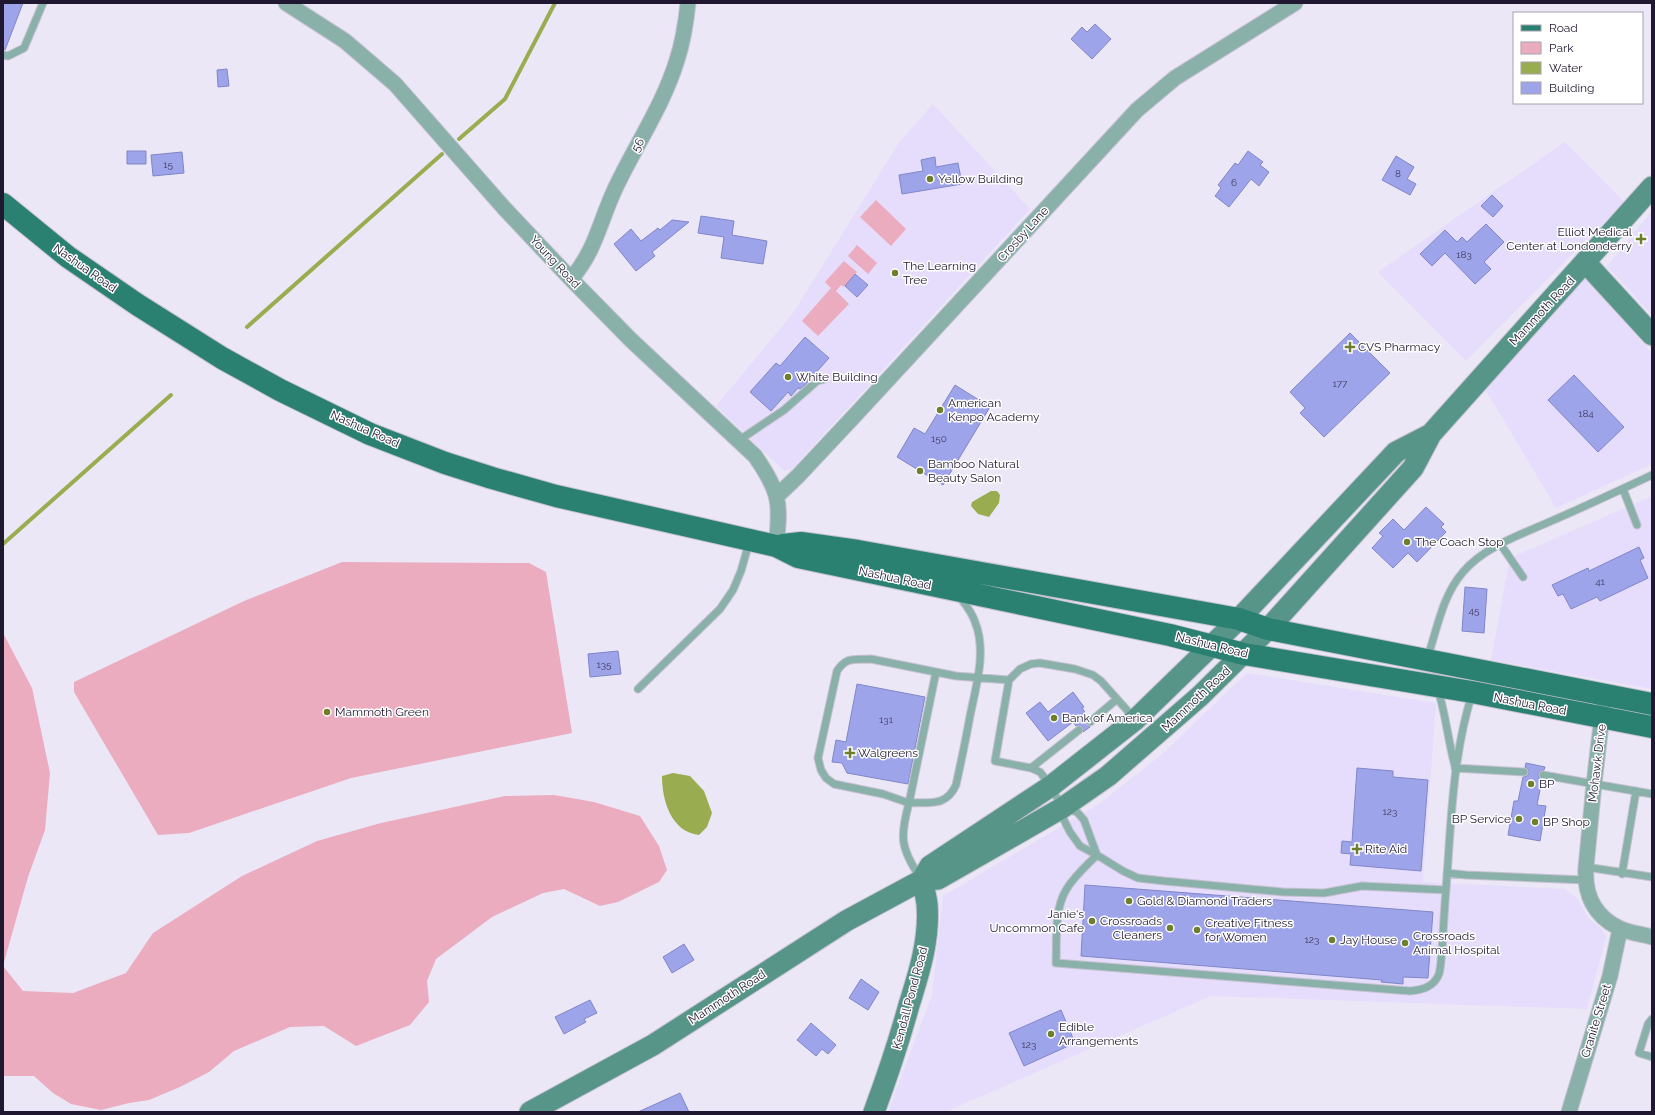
<svg xmlns="http://www.w3.org/2000/svg" width="1655" height="1115" viewBox="0 0 1655 1115" font-family="Raleway,sans-serif">
<style>
.built{fill:#e6dcfb}
.green{fill:#eaacbe}
.water{fill:#99ad50}
.lines{fill:none;stroke-linecap:round;stroke-linejoin:round}
.stream{stroke:#99ad50;stroke-width:4}
.building{fill:#9ea4e9;stroke:#8086c8}
.lane-casing{stroke:#c7c2d2;stroke-width:9}
.street-casing{stroke:#c7c2d2;stroke-width:17}
.secondary-casing{stroke:#c7c2d2;stroke-width:23}
.primary-casing{stroke:#c7c2d2;stroke-width:24}
.lane{stroke:#8ab1a9;stroke-width:7}
.street{stroke:#8ab1a9;stroke-width:15}
.secondary{stroke:#579589;stroke-width:21}
.primary{stroke:#2a8172;stroke-width:22}
.poi-dot{fill:#6d7e2d;stroke:#fff;stroke-width:1.5}
.labels{text-anchor:middle;stroke-width:3;stroke-linejoin:round;paint-order:stroke}
.number-label{font-size:10px;fill:#403a5e}
.street-label{font-size:12px;fill:#201730;stroke:#fff}
.poi-label{font-size:12px;fill:#201730;stroke:#fff;text-anchor:start}
</style>
<rect width="100%" height="100%" fill="#ece7f6"/>
<path class="built" d="M933,104L1030,209L792,469L784,471L716,406L794,312L898,144Z
M1565,142L1624,202L1466,361L1378,272Z
M1652,211V315L1607,266Z
M1585,279L1652,353V464L1556,508L1484,387Z
M1652,496V689L1491,660L1510,558Z
M1247,673L1436,703L1423,882L1564,889L1577,898L1589,919L1601,928L1606,937L1587,1009L1211,996L945,1112H888L932,995L943,896L1099,804L1161,755Z"/>
<path class="green" d="M876,200L906,229L891,246L860,217Z
M857,245L877,263L868,274L848,256Z
M844,261L857,272L844,287L841,285L836,291L849,304L818,336L802,321L831,288L825,282Z
M342,562L529,563L546,572L572,733L351,778L189,833L158,835L74,692V682L244,601Z
M3,633L32,688L50,773L45,830L28,877L3,966L23,991L73,993L126,973L153,933L242,876L317,841L381,823L505,796L554,795L594,802L640,816L659,846L667,870L659,882L618,902L600,906L564,889L543,893L492,917L436,959L427,981L429,1002L410,1025L356,1046L324,1026L290,1027L234,1051L209,1072L180,1087L149,1100L129,1103L101,1110L71,1104L53,1093L34,1076H3Z"/>
<path class="water" d="M991,491H997L1000,495L999,503L989,517L978,514L971,506L972,502Z
M673,773L690,776L704,791L712,813L707,827L699,835C671,832 662,800 662,776Z"/>
<g class="lines">
<path class="stream" d="M459,139L505,99L555,3
M247,327L442,154
M3,544L171,395"/>
</g>
<path class="building" d="M3,3H23L5,50H3Z
M1095,24L1111,39L1092,59L1071,39L1082,27L1087,32Z
M227,69L229,86L218,87L217,70Z
M127,151H146V164H127Z
M1248,151L1263,162L1260,165L1269,172L1259,186L1251,179L1229,207L1215,196L1221,188L1218,185L1235,163L1238,165Z
M182,152L184,173L153,176L151,155Z
M1396,156L1414,167L1407,179L1416,184L1410,195L1382,180Z
M935,157L936,167L958,163L962,184L902,194L899,175L923,171L921,160Z
M1492,195L1503,206L1493,217L1481,206Z
M701,216L734,221L732,235L767,241L763,264L721,258L724,237L698,233Z
M672,220L689,222L652,252L655,256L636,271L614,244L631,229L641,241L658,228L660,230Z
M1486,224L1504,242L1484,262L1491,269L1475,284L1445,253L1432,266L1420,254L1445,230L1457,242L1462,237L1467,242Z
M855,274L868,285L857,297L845,286Z
M1350,333L1390,373L1324,437L1300,413L1305,408L1290,392Z
M805,337L829,358L804,386L800,389L798,388L791,396L788,392L771,411L750,392L776,363L780,366Z
M1574,375L1624,427L1598,452L1548,400Z
M955,385L990,407L943,485L897,457L914,428L925,434Z
M1426,507L1444,524L1441,527L1446,532L1417,562L1408,553L1393,568L1372,548L1383,536L1379,533L1393,519L1404,530Z
M1639,547L1644,558L1640,560L1648,578L1600,601L1597,597L1571,609L1563,594L1558,596L1552,585L1588,568L1589,571Z
M1465,587L1487,589L1484,633L1462,631Z
M618,651L621,674L590,677L588,654Z
M857,684L925,697L908,784L847,773L842,763L832,762L836,740L846,742Z
M1073,692L1084,707L1082,708L1085,712L1083,714L1087,718L1085,723L1090,727L1083,732V727L1079,725L1076,726L1073,722L1048,741L1026,713L1040,702L1048,712Z
M1526,763L1545,767L1544,770L1539,772L1538,775L1540,779L1542,780L1537,805L1546,806L1540,841L1508,835L1514,801H1518L1523,777L1527,776L1529,773L1528,769L1525,767Z
M1357,768L1393,771V777L1428,780L1421,871L1350,865L1351,854L1341,853L1342,841L1352,842Z
M1085,885L1433,912L1428,978L1403,977V984L1381,982L1382,980L1081,956Z
M684,944L694,960L672,973L663,957Z
M861,979L879,992L868,1010L849,998Z
M590,1000L597,1013L584,1019L586,1022L564,1034L555,1017Z
M1061,1010L1075,1043L1024,1066L1009,1033Z
M811,1023L836,1045L828,1054L822,1049L816,1056L797,1040Z
M680,1093L689,1112H638Z"/>
<g class="lines">
<defs>
<path id="lane" d="M3,55L8,56L24,48L43,3
M738,441L784,410L817,381L825,379
M1623,489L1637,525
M1501,545L1523,577
M871,659L936,672L909,803L883,794L834,784L826,778L821,770L818,758L837,671C847,656 854,660 871,659Z
M1427,659C1437,630 1442,596 1463,572C1484,547 1520,535 1549,522C1584,507 1618,491 1652,475
M936,672L956,676L1009,680
M638,689L720,609L733,590L741,571L749,543
M1438,690C1446,715 1448,741 1455,766
M1090,722L1117,699
M1031,768L1079,730
M1455,768L1524,772
M1543,775L1652,794
M1066,809L1077,812L1084,820L1097,855
M1097,855L1080,846L1070,832L1064,820L1062,808L1051,786L1040,772L1031,768L995,761L1009,680L1020,669L1031,664L1040,663L1075,669L1093,675L1101,681L1134,718
M1586,867L1652,877
M1447,873L1466,875L1585,880
M1622,874L1636,791
M920,877C900,848 900,836 909,803C930,802 946,807 956,785C961,762 966,739 970,716C976,686 987,651 975,622C972,612 965,604 959,596
M1446,890L1362,886L1324,893L1283,892L1164,881L1138,878L1123,871L1097,855C1087,865 1074,876 1066,890C1054,910 1057,940 1056,963L1410,991C1422,990 1434,987 1439,974C1441,967 1441,958 1442,950C1443,934 1444,918 1445,902C1451,832 1451,761 1472,694
M1652,1019L1648,1024L1639,1053L1652,1057"/>
<path id="street" d="M286,3L345,41L395,84L504,208L571,279L631,340L755,456C780,492 781,503 776,546
M571,279C596,250 599,223 615,189C635,146 663,106 677,60C683,42 686,22 688,3
M777,496L798,476L858,412L1137,110L1175,78L1295,3
M1603,707L1594,784L1586,867C1584,894 1594,916 1619,928C1629,933 1641,934 1652,937
M1569,1112L1610,976L1620,929"/>
<path id="secondary" d="M1586,263L1652,335
M922,880L930,866L1051,786L1135,720L1239,619L1396,452L1431,434
M530,1112L653,1045L846,921L922,880L938,879L1062,808L1108,776L1200,696L1268,629L1413,468L1431,434L1652,187
M874,1112C887,1077 899,1041 909,1005C919,973 930,939 927,904C926,896 924,888 922,880"/>
<path id="primary" d="M3,204L68,257L138,305L222,358L280,390L370,434L445,463L492,478L556,496L776,546L798,557L1170,635L1244,654L1472,692L1652,727
M783,545L801,543L858,551L1239,619L1268,629L1652,704"/>
</defs>
<use href="#lane" class="lane-casing"/>
<use href="#street" class="street-casing"/>
<use href="#secondary" class="secondary-casing"/>
<use href="#primary" class="primary-casing"/>
<use href="#lane" class="lane"/>
<use href="#street" class="street"/>
<use href="#secondary" class="secondary"/>
<use href="#primary" class="primary"/>
</g>
<g class="poi-dot">
<circle cx="930" cy="179" r="4"/>
<path d="M1639 233h4v4h4v4h-4v4h-4v-4h-4v-4h4z"/>
<circle cx="895" cy="273" r="4"/>
<path d="M1348 341h4v4h4v4h-4v4h-4v-4h-4v-4h4z"/>
<circle cx="788" cy="377" r="4"/>
<circle cx="940" cy="410" r="4"/>
<circle cx="920" cy="471" r="4"/>
<circle cx="1407" cy="542" r="4"/>
<circle cx="327" cy="712" r="4"/>
<circle cx="1054" cy="718" r="4"/>
<path d="M848 747h4v4h4v4h-4v4h-4v-4h-4v-4h4z"/>
<circle cx="1531" cy="784" r="4"/>
<circle cx="1519" cy="819" r="4"/>
<circle cx="1535" cy="822" r="4"/>
<path d="M1355 843h4v4h4v4h-4v4h-4v-4h-4v-4h4z"/>
<circle cx="1129" cy="901" r="4"/>
<circle cx="1092" cy="921" r="4"/>
<circle cx="1170" cy="928" r="4"/>
<circle cx="1197" cy="930" r="4"/>
<circle cx="1332" cy="940" r="4"/>
<circle cx="1405" cy="943" r="4"/>
<circle cx="1051" cy="1034" r="4"/>
</g>
<g class="labels">
<g class="number-label">
<text x="168" y="168">15</text>
<text x="1398" y="177">8</text>
<text x="1234" y="186">6</text>
<text x="1464" y="258">183</text>
<text x="1340" y="387">177</text>
<text x="1586" y="417">184</text>
<text x="939" y="442">150</text>
<text x="1600" y="585">41</text>
<text x="1474" y="614">45</text>
<text x="604" y="668">135</text>
<text x="886" y="723">131</text>
<text x="1390" y="815">123</text>
<text x="1312" y="943">123</text>
<text x="1029" y="1048">123</text>
</g>
<g class="street-label">
<text transform="translate(638 145) rotate(-62)" y="4">56</text>
<text transform="translate(1023 234) rotate(-48)" y="4">Crosby Lane</text>
<text transform="translate(555 262) rotate(47)" y="4">Young Road</text>
<text transform="translate(85 268) rotate(35)" y="4">Nashua Road</text>
<text transform="translate(1542 311) rotate(-47)" y="4">Mammoth Road</text>
<text transform="translate(365 429) rotate(24)" y="4">Nashua Road</text>
<text transform="translate(895 578) rotate(12)" y="4">Nashua Road</text>
<text transform="translate(1212 645) rotate(14)" y="4">Nashua Road</text>
<text transform="translate(1196 699) rotate(-43)" y="4">Mammoth Road</text>
<text transform="translate(1530 704) rotate(11)" y="4">Nashua Road</text>
<text transform="translate(1597 763) rotate(-83)" y="4">Mohawk Drive</text>
<text transform="translate(727 997) rotate(-33)" y="4">Mammoth Road</text>
<text transform="translate(910 998) rotate(-75)" y="4">Kendall Pond Road</text>
<text transform="translate(1596 1021) rotate(-73)" y="4">Granite Street</text>
</g>
<g class="poi-label">
<text x="938" y="183">Yellow Building</text>
<text x="1632" y="236" text-anchor="end">Elliot Medical<tspan x="1632" dy="14">Center at Londonderry</tspan></text>
<text x="903" y="270">The Learning<tspan x="903" dy="14">Tree</tspan></text>
<text x="1358" y="351">CVS Pharmacy</text>
<text x="796" y="381">White Building</text>
<text x="948" y="407">American<tspan x="948" dy="14">Kenpo Academy</tspan></text>
<text x="928" y="468">Bamboo Natural<tspan x="928" dy="14">Beauty Salon</tspan></text>
<text x="1415" y="546">The Coach Stop</text>
<text x="335" y="716">Mammoth Green</text>
<text x="1062" y="722">Bank of America</text>
<text x="858" y="757">Walgreens</text>
<text x="1539" y="788">BP</text>
<text x="1511" y="823" text-anchor="end">BP Service</text>
<text x="1543" y="826">BP Shop</text>
<text x="1365" y="853">Rite Aid</text>
<text x="1137" y="905">Gold &amp; Diamond Traders</text>
<text x="1084" y="918" text-anchor="end">Janie's<tspan x="1084" dy="14">Uncommon Cafe</tspan></text>
<text x="1162" y="925" text-anchor="end">Crossroads<tspan x="1162" dy="14">Cleaners</tspan></text>
<text x="1205" y="927">Creative Fitness<tspan x="1205" dy="14">for Women</tspan></text>
<text x="1413" y="940">Crossroads<tspan x="1413" dy="14">Animal Hospital</tspan></text>
<text x="1340" y="944">Jay House</text>
<text x="1059" y="1031">Edible<tspan x="1059" dy="14">Arrangements</tspan></text>
</g>
</g>
<rect width="1655" height="1115" fill="none" stroke="#201730" stroke-width="8"/>
<rect x="1513" y="12" width="130" height="92" fill="#ffffff" stroke="#a6a2ac"/>
<rect x="1521" y="25" width="20" height="6" fill="#2a8172" stroke="#a6a2ac"/>
<text x="1549" y="32" font-size="12" fill="#201730">Road</text>
<rect x="1521" y="42" width="20" height="12" fill="#eaacbe" stroke="#a6a2ac"/>
<text x="1549" y="52" font-size="12" fill="#201730">Park</text>
<rect x="1521" y="62" width="20" height="12" fill="#99ad50" stroke="#a6a2ac"/>
<text x="1549" y="72" font-size="12" fill="#201730">Water</text>
<rect x="1521" y="82" width="20" height="12" fill="#9ea4e9" stroke="#a6a2ac"/>
<text x="1549" y="92" font-size="12" fill="#201730">Building</text>
</svg>
